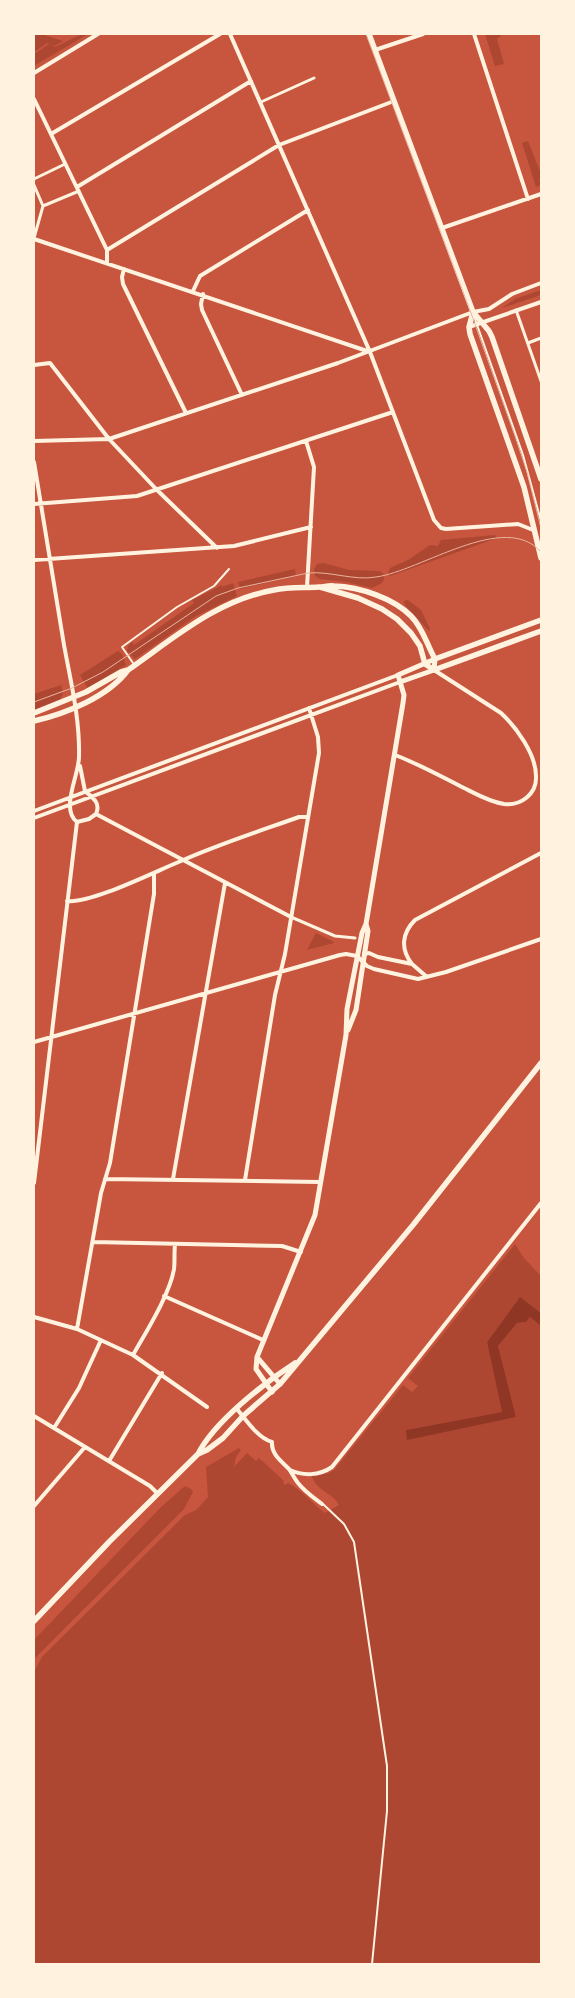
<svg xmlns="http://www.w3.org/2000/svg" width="575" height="1998" viewBox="0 0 575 1998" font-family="Merriweather,serif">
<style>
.green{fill:#ae4732}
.water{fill:#8f3625}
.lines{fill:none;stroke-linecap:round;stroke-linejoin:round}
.service{stroke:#fff3e0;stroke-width:2}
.pedestrian{stroke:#fff3e0;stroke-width:3}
.minor{stroke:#fff3e0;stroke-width:4}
.tertiary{stroke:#fff3e0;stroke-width:5}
.secondary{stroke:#fff3e0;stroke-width:5.5}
.tram{stroke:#e9b49f;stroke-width:1}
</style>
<rect width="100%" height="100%" fill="#c8553d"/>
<path class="green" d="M34,34H41L63,41L54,46L47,43L34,52Z
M82,34H88L34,66V54L49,44L55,47Z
M485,34H503L497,39L504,64L495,66Z
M528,141L541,174V178L539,179L541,185L536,187L522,143Z
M541,290V295L502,308L515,299Z
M495,535L497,538L390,576L388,573L390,568L408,560L430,545L438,546L441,540Z
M324,563L349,570L379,571L383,573L384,579L382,583L372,588L346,582L320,579L315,576L314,569L317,564Z
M295,569L296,576L240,589L238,582Z
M233,583L237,596L196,616L135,659L127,651L128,646L132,642L134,645L194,603L192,600L222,585V587Z
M408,600L421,610L430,629L429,631L404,604V601Z
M118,651L122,654L126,665L88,689L80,675Z
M61,685L63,694L58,703L34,711V694Z
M316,933L334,942V943L307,950Z
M515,1244L524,1258L541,1276V1313L520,1297L487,1342L502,1412L406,1430L478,1424L516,1417L498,1346L517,1323L526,1322L530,1317L541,1326V1964H34V1672L42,1657L185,1515L196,1510L208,1497L206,1467L239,1448L241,1450L236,1457L234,1467L247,1453L256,1461L259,1458L284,1481L283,1483L285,1485L288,1483C302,1490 312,1503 325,1513L339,1505C333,1493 315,1490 312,1476L329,1473L334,1470L403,1385L412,1392L418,1386L408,1378Z
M185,1486L191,1489L193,1492L184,1509L34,1659V1640L161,1507Z"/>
<path class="water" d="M520,1297L541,1313V1326L530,1317L526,1322L517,1323L498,1346L516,1417L407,1440L406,1430L502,1412L487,1342Z"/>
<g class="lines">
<path class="service" d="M475,319L523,455L541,521
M133,663L122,647L177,607L214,586L229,569
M323,1504L344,1524L354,1542L387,1766V1811L372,1964"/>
<path class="pedestrian" d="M261,102L314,78
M34,179L65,164
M34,185L43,206L34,238
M43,206L79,191
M516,310L541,381
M528,343L541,338
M291,917L335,936L355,938"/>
<path class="minor" d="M230,34L370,352L434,520L441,528L446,529L518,524L533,530
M474,34L528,199
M375,50L423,34
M34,73L98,34
M34,99L107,250V263
M51,134L220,34
M77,187L251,81
M442,228L541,194
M34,239L370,352
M107,250L279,145L394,101
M124,269L122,277L123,284L186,413
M193,291L200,276L308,210
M203,294L201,304L202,310L242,395
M469,327L541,302
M34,365L50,363L109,439L157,490L217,548
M34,441L109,439L338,363L473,312L489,309L512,294L541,283
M306,441L314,467L307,587
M34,462C44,523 54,584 64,645C71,683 80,719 79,757C79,775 60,809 77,822L34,1183
M34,504L137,496L393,412
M34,560L234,546L311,527
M395,755C419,764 442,777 464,788C476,794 490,802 504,804C521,806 537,794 536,776C536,754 516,727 501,713L434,670
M80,766L85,791
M85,791C93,798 101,803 96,814
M34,811L398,675
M96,814L291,917
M34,818L400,682
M77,822L89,819L96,814
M67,901C91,904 156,871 181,861C219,844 260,831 299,817H308
M364,954L369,953L378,957L412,964L427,977
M357,956L367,966L374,969L418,979L446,972L541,939
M412,964C400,949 402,933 415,920L541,853
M34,1042L340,955L346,954L357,956
M105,1179L320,1182
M173,1179L225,883
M245,1180L275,995L285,954L319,753L318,737L309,708
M93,1242L282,1246L301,1252
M164,1296L263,1340
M34,1317L77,1329L133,1355L207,1407
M77,1329L101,1193L110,1163L154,894V874
M133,1355C146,1332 170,1294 174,1269C175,1261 174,1252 175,1245
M237,1409C246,1420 258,1438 272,1442C271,1454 281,1461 289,1469C292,1473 294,1478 298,1483C305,1492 313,1497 322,1504
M34,1416L150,1486L157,1493
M54,1428L79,1388L101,1340
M109,1461L162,1373
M290,1470C303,1476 319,1476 332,1467L541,1203
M34,1506L85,1447"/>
<path class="tertiary" d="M348,1030L356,1010L368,931L366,924
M257,1357L280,1384
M272,1392L256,1369L257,1357L315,1215L346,1035L347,1009L362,933L366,924L403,703L404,695L398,675L435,659L434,670L400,682"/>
<path class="secondary" d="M369,34L473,312L489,331L492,337L541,479
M473,312L469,327L470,334L524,487L541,558
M320,587L358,598L382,609L397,619L411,633L420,646L425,664L434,670L541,631
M34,713L86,692L121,672L128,670
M34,721C65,714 108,697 128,670C174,638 217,600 274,590C289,587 304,588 319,587C324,587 329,585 334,586C360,587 393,598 411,616C423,628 427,645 435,659L541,620
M198,1454L207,1450L223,1438L243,1416L280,1384L413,1225L541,1063
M34,1621L109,1542L198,1454C214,1422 264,1383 295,1363"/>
<path class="tram" d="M366,34L471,313L515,436L527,472L541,528
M34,702L72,688L103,672L216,596L238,588L308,573C331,571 354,581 376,577C421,571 505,510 541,552"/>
</g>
<rect width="575" height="1998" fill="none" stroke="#fff3e0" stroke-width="70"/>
</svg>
